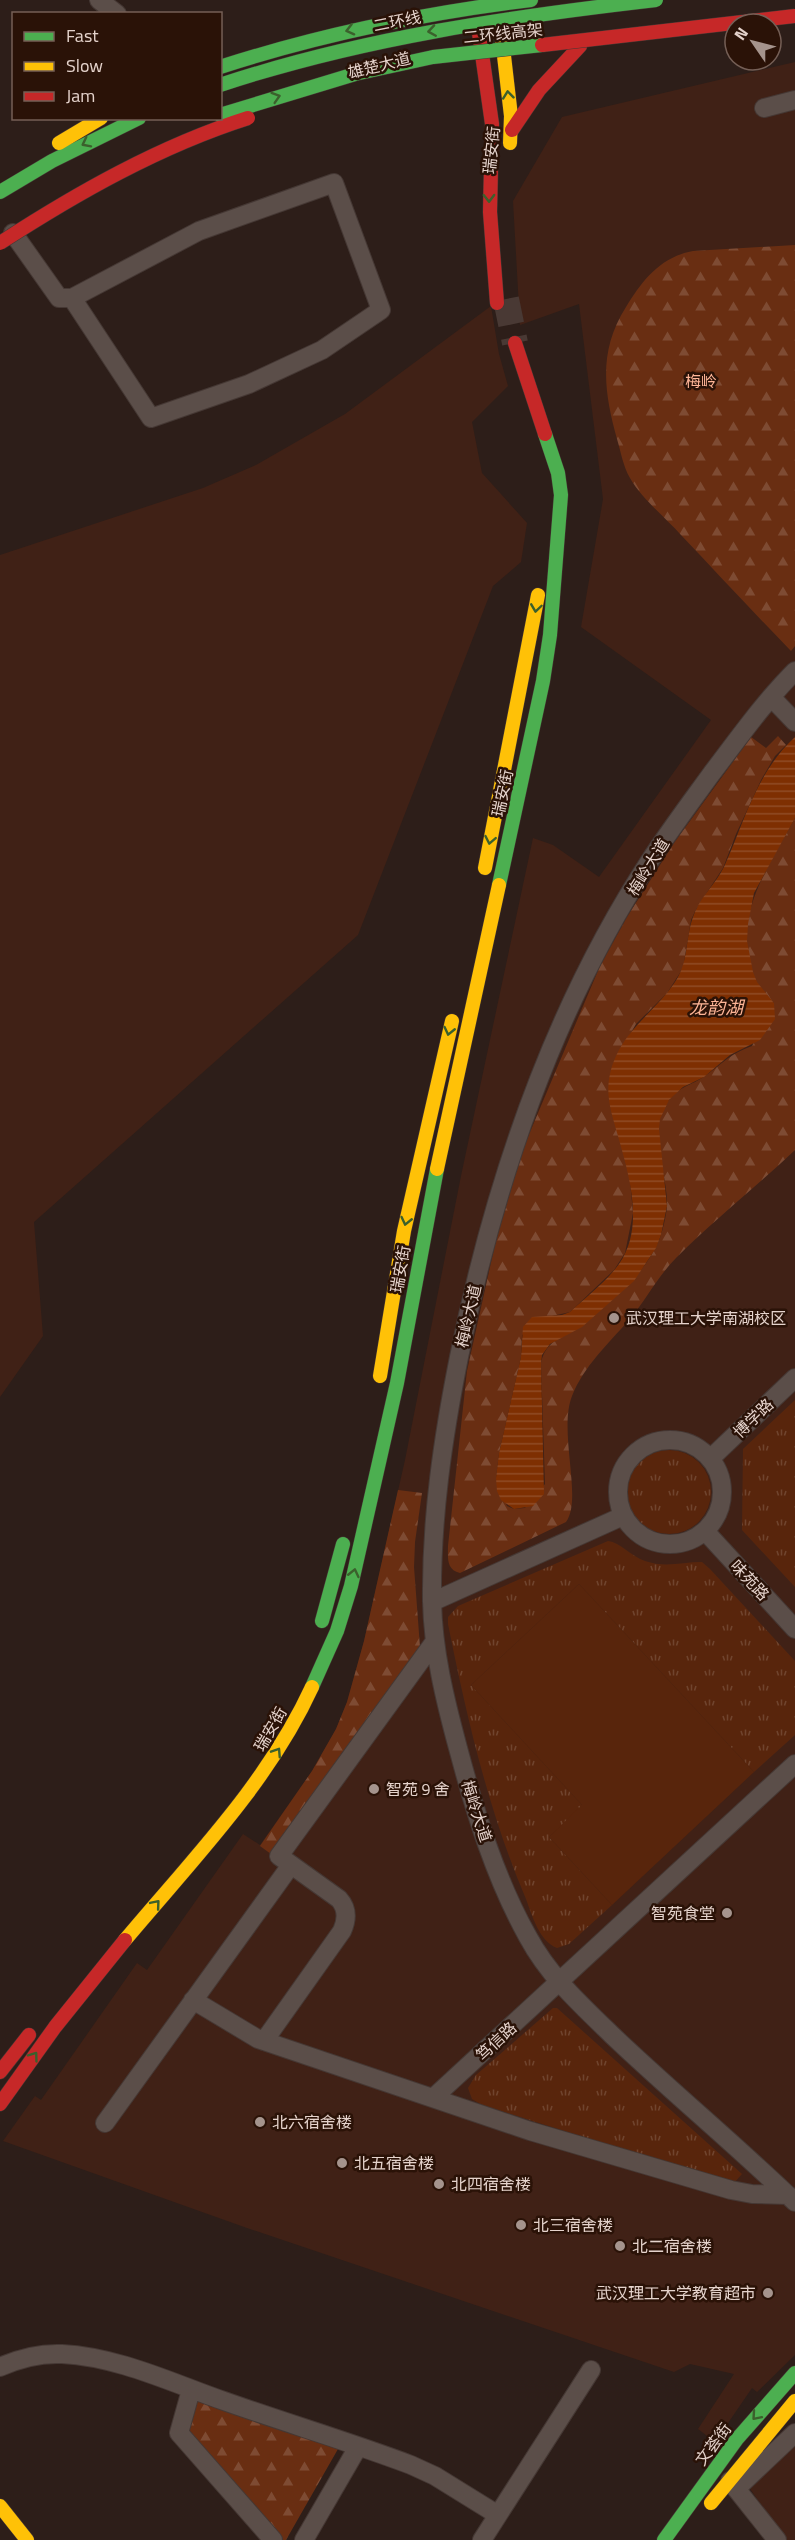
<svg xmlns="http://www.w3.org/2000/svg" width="795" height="2540" viewBox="0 0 795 2540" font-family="'Titillium Web','Noto Sans SC',sans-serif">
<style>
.built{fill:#402116}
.grass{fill:url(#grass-tufts)}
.forest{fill:url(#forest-firs)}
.garden{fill:#58250c}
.water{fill:url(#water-rules)}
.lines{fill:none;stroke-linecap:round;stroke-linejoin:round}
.secondary-tunnel{stroke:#493934;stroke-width:26;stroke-dasharray:26 13;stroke-linecap:butt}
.street-casing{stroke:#453834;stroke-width:20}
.fast-casing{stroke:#453834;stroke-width:15}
.slow-casing{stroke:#453834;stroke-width:15}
.jam-casing{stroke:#453834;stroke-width:15}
.street{stroke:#5b4e49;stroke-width:18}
.fast{stroke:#4caf50;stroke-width:14}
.slow{stroke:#ffc107;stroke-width:14}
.jam{stroke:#c62828;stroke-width:14}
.fast-bridge-casing{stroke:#453834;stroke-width:15;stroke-linecap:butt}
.jam-bridge-casing{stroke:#453834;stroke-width:15;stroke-linecap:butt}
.fast-bridge{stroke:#4caf50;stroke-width:14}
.jam-bridge{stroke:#c62828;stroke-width:14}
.oneway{stroke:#3b602c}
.poi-dot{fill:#a5948d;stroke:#2a1207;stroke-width:2}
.labels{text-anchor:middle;stroke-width:5;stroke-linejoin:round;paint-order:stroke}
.street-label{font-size:16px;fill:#e5d3cc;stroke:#2a1207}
.park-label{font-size:16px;fill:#ffb698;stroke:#2a1207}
.poi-label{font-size:16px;fill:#e5d3cc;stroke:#2a1207;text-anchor:start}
.water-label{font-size:18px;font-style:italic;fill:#feb597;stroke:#2a1207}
</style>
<defs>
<pattern id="grass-tufts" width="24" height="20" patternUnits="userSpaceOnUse" patternTransform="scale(1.5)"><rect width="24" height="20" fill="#58250c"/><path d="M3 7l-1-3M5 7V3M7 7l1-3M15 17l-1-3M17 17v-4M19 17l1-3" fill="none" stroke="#70442e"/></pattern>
<pattern id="forest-firs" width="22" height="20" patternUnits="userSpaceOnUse" patternTransform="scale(1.5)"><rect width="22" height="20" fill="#692e12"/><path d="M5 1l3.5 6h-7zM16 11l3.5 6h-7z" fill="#7e4b33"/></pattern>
<pattern id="water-rules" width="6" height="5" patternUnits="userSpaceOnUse" patternTransform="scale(1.5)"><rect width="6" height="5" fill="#7e2f02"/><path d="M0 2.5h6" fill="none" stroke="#904c26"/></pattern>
</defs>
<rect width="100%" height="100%" fill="#2d1e19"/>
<path class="built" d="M795,62V2355L757,2392L752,2388L715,2442L698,2429L734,2374L690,2364L674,2372L247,2228L3,2141L35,2096L41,2100L137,1963L147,1970L243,1834L260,1845L312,1771L336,1729L347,1702L364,1641L405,1460L461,1176L533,838L553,845L599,877L711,720L581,627L603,499L579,304L520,325L513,201L562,117Z
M491,306L499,354L508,386L472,422L482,473L527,523L521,562L493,586L358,935L34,1222L43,1336L0,1397V555L203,488L256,465L345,414Z
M795,2424V2540H785L742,2477Z"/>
<path class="grass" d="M795,1400V1587L742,1530L743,1449Z
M627 1492a42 42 0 1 1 84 0a42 42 0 1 1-84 0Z
M608,1541C620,1542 632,1557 645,1561C665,1568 682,1562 702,1562L710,1569L795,1661V1735L754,1772L579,1584L471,1685L583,1806L549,1837L612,1905L569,1944L557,1948C539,1941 532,1915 526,1899C488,1810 467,1718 448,1624V1617L458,1606Z
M553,2008H557L742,2174L733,2184L482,2105L472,2099L468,2088L476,2075Z"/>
<path class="forest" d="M795,245V646L791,651C754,613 718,574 681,535C665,517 642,499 630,478C623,466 621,452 617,439C604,392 598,351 626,307C642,281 660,257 693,251Z
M778,736L786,745L775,756L761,780L736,834L723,868L696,909L691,920L683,968L667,993L636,1024L618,1054L633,1213L625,1253L614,1270L570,1312L552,1316L522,1335L521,1357L499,1453L496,1478L507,1506L514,1509L525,1508L545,1484L541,1363C544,1348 552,1341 566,1335C602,1307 642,1282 660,1238C663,1229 666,1217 667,1207C669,1171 641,1123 675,1094C683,1086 693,1084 702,1078C722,1065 727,1055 752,1046L774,1003C768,996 761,990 756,982C727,924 768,867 795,818V1150C756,1187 714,1220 676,1258C658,1276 646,1300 629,1320C608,1344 584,1366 572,1396C558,1432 583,1499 566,1522L460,1573C446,1570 448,1557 448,1546L467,1371L496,1240L522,1151L600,966L627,917L674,843L751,737L766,748Z
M398,1490L422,1493L415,1542L414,1567L420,1647L271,1854L260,1846L312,1771L336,1729L347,1702L364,1641Z
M191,2390L342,2442L286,2540H273L179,2433Z"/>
<path class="garden" d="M579,1584L754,1772L612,1905L549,1837L582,1805L471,1685Z"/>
<path class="water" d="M795,737V818L754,893L748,924L747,941L753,972L757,982L774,1003L775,1019L760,1040L730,1055L704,1077L683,1087L669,1100L660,1119L659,1129L667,1206L661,1235L656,1248L634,1281L582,1327L550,1344L542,1355L541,1363L544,1494L533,1506L514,1509L501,1500L497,1491L496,1478L499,1453L521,1357L523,1327L532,1317L562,1315L570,1312C586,1297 606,1282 619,1264C645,1227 629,1175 618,1136C612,1115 605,1096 610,1074C620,1031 653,1015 675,982C689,962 685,939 693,917C699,898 715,885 724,867C745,820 756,773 795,737Z"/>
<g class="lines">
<path class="secondary-tunnel" d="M506,299L515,343"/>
<defs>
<path id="street" d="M99,0L117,14
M764,108L795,100
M13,233L59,298H72L199,231L334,183L381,310L322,350L249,384L151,418L72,298
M795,671C764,702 738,739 712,773C691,802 670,830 651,859C554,1007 494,1184 459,1357C443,1437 431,1518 432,1601C433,1651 445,1700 458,1748C475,1812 495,1878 528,1937C549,1976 581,2005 613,2036C673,2093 736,2145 795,2202
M772,698L795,722
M618 1492a52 52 0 1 1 104 0a52 52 0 1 1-104 0Z
M711,1458L795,1378
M705,1531L795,1629
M432,1602L623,1516
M193,2000L258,2039L530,2131L731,2190L752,2194L788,2195
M264,2041L342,1931C347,1920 348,1909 339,1899L279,1856L435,1641
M433,2098L795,1764
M105,2123L291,1865
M0,2367C20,2358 40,2353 62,2354C119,2357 172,2383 224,2401C286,2423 350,2442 411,2465L435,2476L498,2515
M191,2390L179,2433L273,2540
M730,2481L777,2540
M737,2488L795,2433
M304,2540L358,2447
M482,2540L591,2370"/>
<path id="fast" d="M220,67C322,34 425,13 531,0
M0,192L52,161L139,118
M499,885L543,681L550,635L561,495L558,473L545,434
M322,1621L343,1544
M312,1687L337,1631L351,1586L397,1383L437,1169
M664,2540L737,2439L795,2373"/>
<path id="slow" d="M501,30L511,116L510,143
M59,143L101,118
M485,868L538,595
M437,1169L499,885
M380,1376L404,1231L452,1021
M125,1940C192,1860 268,1783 312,1687
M711,2503L795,2401
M0,2506L27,2540"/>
<path id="jam" d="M479,33L492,124L490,212L497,303
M512,130L539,90L580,46
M515,343L545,434
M0,2072L29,2035
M0,2104L55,2027L125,1940"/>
</defs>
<use href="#street" class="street-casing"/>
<use href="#fast" class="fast-casing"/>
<use href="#slow" class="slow-casing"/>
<use href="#jam" class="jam-casing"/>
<use href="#street" class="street"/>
<use href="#fast" class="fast"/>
<use href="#slow" class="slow"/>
<use href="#jam" class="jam"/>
<defs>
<path id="fast-bridge" d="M220,85C362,38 508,17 656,0
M220,115L355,74L433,57L542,45"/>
<path id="jam-bridge" d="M542,45L795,16
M0,243C77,193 160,146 248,118"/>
</defs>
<use href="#fast-bridge" class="fast-bridge-casing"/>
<use href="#jam-bridge" class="jam-bridge-casing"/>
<use href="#fast-bridge" class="fast-bridge"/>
<use href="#jam-bridge" class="jam-bridge"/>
</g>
<defs><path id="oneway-chevron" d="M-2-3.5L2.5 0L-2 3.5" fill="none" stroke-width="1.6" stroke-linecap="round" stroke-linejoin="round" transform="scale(1.5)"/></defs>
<g class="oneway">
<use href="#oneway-chevron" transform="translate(350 30) rotate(166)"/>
<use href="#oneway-chevron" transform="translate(432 31) rotate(171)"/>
<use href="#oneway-chevron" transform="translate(508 95) rotate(-96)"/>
<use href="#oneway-chevron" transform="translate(276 97) rotate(-17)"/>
<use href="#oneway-chevron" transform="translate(86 143) rotate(153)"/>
<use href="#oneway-chevron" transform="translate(489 198) rotate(89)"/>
<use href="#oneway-chevron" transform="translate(536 608) rotate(98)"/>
<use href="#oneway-chevron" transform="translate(490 840) rotate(101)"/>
<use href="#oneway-chevron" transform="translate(449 1031) rotate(103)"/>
<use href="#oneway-chevron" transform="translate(406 1221) rotate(103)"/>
<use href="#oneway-chevron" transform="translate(354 1573) rotate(-77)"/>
<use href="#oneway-chevron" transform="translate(277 1752) rotate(-57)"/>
<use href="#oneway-chevron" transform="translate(156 1904) rotate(-50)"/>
<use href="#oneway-chevron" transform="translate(34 2056) rotate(-54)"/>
<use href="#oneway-chevron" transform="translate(756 2416) rotate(131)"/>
</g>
<g class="poi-dot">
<circle cx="614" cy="1318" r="6"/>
<circle cx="374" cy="1789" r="6"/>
<circle cx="727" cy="1913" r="6"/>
<circle cx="260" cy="2122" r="6"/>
<circle cx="342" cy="2163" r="6"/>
<circle cx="439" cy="2184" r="6"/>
<circle cx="521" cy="2225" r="6"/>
<circle cx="620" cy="2246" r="6"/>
<circle cx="768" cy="2293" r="6"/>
</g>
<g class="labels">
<g class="street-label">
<text transform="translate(397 21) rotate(-11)" y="6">二环线</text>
<text transform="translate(503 33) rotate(-6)" y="6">二环线高架</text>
<text transform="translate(379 65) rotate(-14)" y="6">雄楚大道</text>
<text transform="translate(491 150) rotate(-84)" y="6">瑞安街</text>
<text transform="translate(502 793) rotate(-78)" y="6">瑞安街</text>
<text transform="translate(648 867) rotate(-58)" y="6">梅岭大道</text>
<text transform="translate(400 1269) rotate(-80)" y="6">瑞安街</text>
<text transform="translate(468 1316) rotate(-77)" y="6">梅岭大道</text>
<text transform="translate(753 1418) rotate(-44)" y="6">博学路</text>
<text transform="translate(750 1580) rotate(47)" y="6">味苑路</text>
<text transform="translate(270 1729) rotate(-60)" y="6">瑞安街</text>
<text transform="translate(477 1811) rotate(72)" y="6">梅岭大道</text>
<text transform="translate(496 2041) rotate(-43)" y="6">笃信路</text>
<text transform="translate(713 2444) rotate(-53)" y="6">文荟街</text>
</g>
<g class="park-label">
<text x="701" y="387">梅岭</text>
</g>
<g class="poi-label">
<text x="626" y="1324">武汉理工大学南湖校区</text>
<text x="386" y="1795">智苑 9 舍</text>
<text x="715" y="1919" text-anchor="end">智苑食堂</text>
<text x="272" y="2128">北六宿舍楼</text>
<text x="354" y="2169">北五宿舍楼</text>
<text x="451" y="2190">北四宿舍楼</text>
<text x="533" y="2231">北三宿舍楼</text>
<text x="632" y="2252">北二宿舍楼</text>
<text x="756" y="2299" text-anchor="end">武汉理工大学教育超市</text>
</g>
<g class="water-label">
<text x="716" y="1014">龙韵湖</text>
</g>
</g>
<rect x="12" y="12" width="210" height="108" fill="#2a1207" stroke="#755f56" stroke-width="1.5"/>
<rect x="24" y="32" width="30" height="9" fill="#4caf50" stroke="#755f56" stroke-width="1.5"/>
<text x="66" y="42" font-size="18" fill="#e5d3cc">Fast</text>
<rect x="24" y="62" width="30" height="9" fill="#ffc107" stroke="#755f56" stroke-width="1.5"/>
<text x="66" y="72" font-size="18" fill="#e5d3cc">Slow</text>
<rect x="24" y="92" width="30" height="9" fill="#c62828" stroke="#755f56" stroke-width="1.5"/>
<text x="66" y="102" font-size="18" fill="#e5d3cc">Jam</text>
<g transform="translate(753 42) rotate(305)"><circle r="28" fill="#2a1207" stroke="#755f56" stroke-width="1.5"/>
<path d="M0-4.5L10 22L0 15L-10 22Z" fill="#a5948d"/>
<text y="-9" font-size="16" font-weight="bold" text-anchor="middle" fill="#e5d3cc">N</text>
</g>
</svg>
